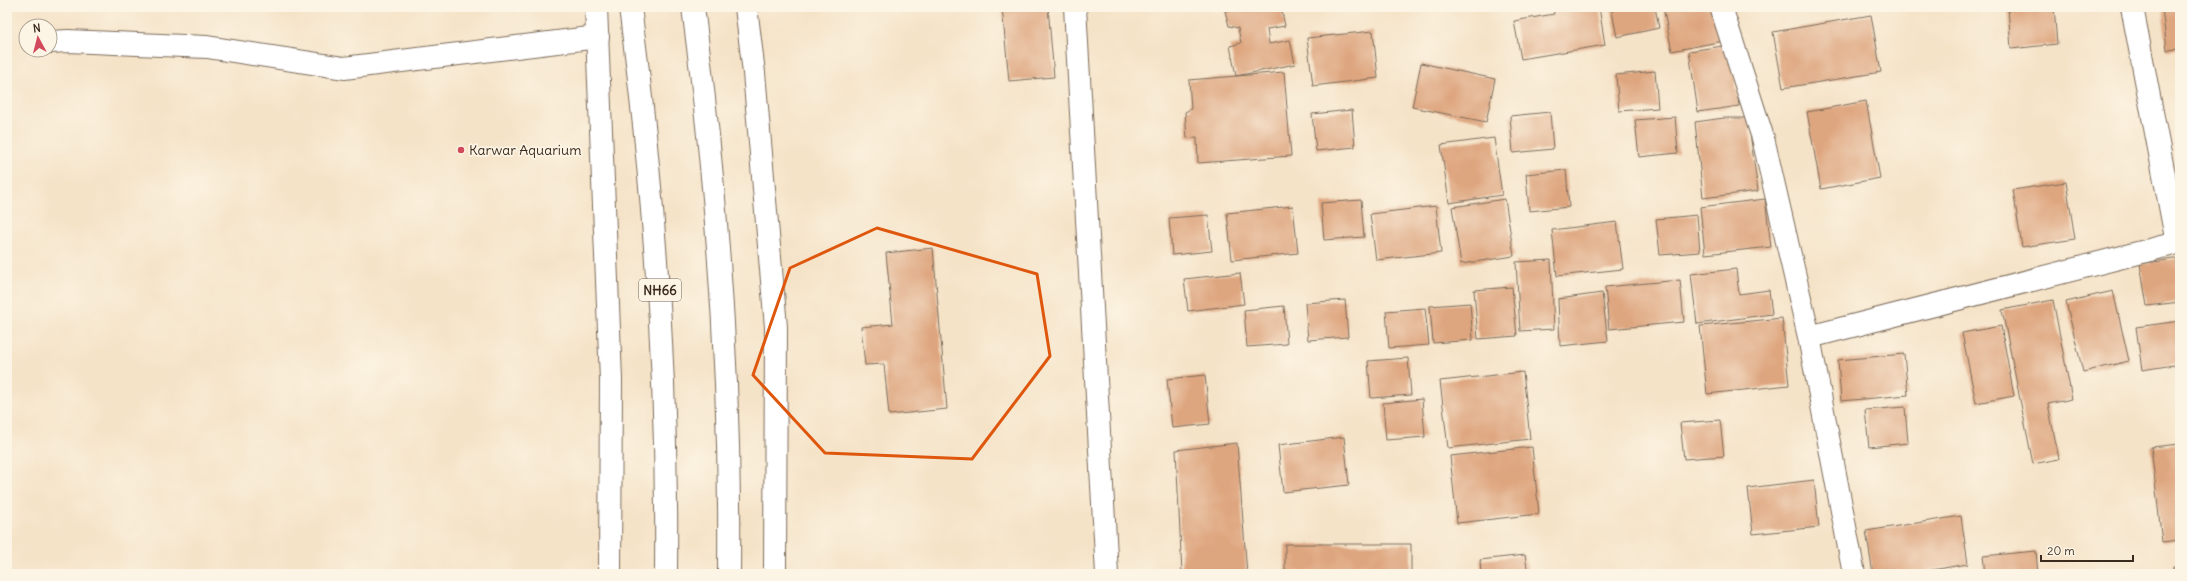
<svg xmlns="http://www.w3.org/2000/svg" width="2187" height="581" viewBox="0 0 2187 581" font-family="Delius,sans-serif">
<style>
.building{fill:#dea67f}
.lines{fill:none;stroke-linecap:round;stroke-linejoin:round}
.street-casing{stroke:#7c6b5a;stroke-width:24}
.secondary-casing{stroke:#7c6b5a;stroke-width:24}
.highway-casing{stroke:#7c6b5a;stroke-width:24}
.street{stroke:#fff;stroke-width:22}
.secondary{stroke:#fff;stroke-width:22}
.highway{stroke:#fff;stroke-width:22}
.marked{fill:none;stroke:#df570d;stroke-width:3;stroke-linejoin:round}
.poi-dot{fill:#d1495b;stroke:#fcf5e5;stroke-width:1.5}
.labels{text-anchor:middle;stroke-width:3.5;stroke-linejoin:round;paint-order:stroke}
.shield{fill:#fcf5e5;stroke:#75675a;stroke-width:1}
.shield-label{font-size:13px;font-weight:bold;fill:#3b2a1e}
.poi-label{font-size:14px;fill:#3b2a1e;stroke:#fcf5e5;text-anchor:start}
</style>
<rect width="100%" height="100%" fill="#fcf5e5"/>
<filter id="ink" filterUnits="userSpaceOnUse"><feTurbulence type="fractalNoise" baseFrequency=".025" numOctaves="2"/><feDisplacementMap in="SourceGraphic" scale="8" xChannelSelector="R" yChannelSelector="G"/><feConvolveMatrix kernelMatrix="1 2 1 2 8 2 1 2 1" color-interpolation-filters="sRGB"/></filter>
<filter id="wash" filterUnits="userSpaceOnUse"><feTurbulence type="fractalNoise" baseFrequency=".012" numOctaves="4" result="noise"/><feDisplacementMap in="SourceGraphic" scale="16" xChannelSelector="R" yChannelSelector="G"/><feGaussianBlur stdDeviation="0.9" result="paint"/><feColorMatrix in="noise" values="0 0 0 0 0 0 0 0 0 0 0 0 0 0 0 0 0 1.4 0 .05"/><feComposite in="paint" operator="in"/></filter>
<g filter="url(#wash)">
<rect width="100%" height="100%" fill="#f5e3c8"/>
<g id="blocks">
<path class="building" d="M1002,7H1048L1054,77L1009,81Z
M1247,7H1281L1285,26L1267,29L1269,44L1290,40L1295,64L1236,76L1230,46L1241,43L1238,28L1229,26L1225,11Z
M1553,7H1599L1605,45L1521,59L1514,21L1554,14Z
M1611,7H1655L1659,28L1617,37Z
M1663,7H1715L1723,41L1672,51Z
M2008,7H2054L2057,44L2011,49Z
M2162,7H2180V49L2167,50Z
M1871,15L1881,72L1783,88L1773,32Z
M1373,31L1378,78L1313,86L1307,38Z
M1730,45L1739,106L1698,112L1689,51Z
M1421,63L1495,79L1486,122L1412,107Z
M1655,71L1658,108L1619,111L1616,75Z
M1284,72L1291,156L1198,163L1197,137L1187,138L1185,112L1191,109L1189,80Z
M1866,101L1880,178L1821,189L1807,112Z
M1352,110L1355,147L1316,151L1312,114Z
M1550,112L1553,149L1513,153L1510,116Z
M1675,117L1678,153L1639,157L1635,120Z
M1724,118H1748L1758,191L1703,198L1695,122Z
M1494,138L1502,195L1449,203L1441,145Z
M1566,170L1569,207L1529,211L1526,174Z
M2066,182L2075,239L2022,247L2013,190Z
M1505,199L1514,256L1461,264L1452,207Z
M1765,199L1771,247L1705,254L1700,207Z
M1361,200L1364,237L1324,240L1321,203Z
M1293,206L1298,253L1232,260L1227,213Z
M1436,206L1441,253L1376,260L1370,214Z
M1208,215L1212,251L1172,255L1169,218Z
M1697,215L1700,252L1660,255L1656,219Z
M1617,222L1623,269L1557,276L1552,230Z
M933,248L947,409L889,415L884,364L865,365L861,327L893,324L886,253Z
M2180,258V302L2147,306L2140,264Z
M1551,260L1554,329L1520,331L1516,262Z
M1736,269L1739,294L1769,290L1772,314L1697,324L1691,274Z
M1240,273L1244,304L1188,311L1184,279Z
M1680,280L1684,322L1609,329L1605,287Z
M1512,287L1517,336L1478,339L1474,290Z
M2113,291L2129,361L2083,372L2066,302Z
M1602,293L1608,341L1560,346L1558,299Z
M1345,300L1348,337L1308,340L1305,303Z
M2053,300L2072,399L2048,404L2059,459L2033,464L2002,310Z
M1470,303L1473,340L1433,343L1430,306Z
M1284,306L1287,344L1247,347L1244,310Z
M1425,308L1429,345L1389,348L1386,311Z
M1782,318L1789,385L1707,394L1700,326Z
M2180,321V364L2142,370L2136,327Z
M2001,326L2014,396L1976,403L1962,333Z
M1904,354L1908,395L1841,401L1838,360Z
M1408,358L1411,395L1371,398L1368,361Z
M1523,372L1530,439L1448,448L1440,381Z
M1205,375L1210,424L1172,428L1167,379Z
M1422,399L1425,437L1386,440L1383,403Z
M1905,407L1908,443L1869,447L1865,410Z
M1720,420L1724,456L1684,459L1680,423Z
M1344,437L1349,485L1283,492L1278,445Z
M1237,443L1247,574H1182L1176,450Z
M2180,444V540L2162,542L2151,447Z
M1532,447L1539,514L1457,523L1450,456Z
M1814,480L1819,527L1753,534L1748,488Z
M1961,516L1968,564L1907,574H1873L1866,531Z
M1285,544H1411V574H1285Z
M2036,551L2038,574H1985L1983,556Z
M1525,555L1528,574H1481L1480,560Z
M2180,565V574H2174L2173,566Z"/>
</g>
</g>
<g filter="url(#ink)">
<use href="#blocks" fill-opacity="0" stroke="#7c6b5a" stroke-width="1"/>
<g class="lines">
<defs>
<path id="street" d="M1721,7L1763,138L1809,337L1854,574
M50,42L68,41L207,47L344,68L598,37
M1809,337L2177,243L2132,7"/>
<path id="secondary" d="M596,7L611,380L610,574
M746,7L754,73L776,327L775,574
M1075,7L1107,574"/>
<path id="highway" d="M630,7C655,196 668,384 666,574
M693,7C718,197 731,383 729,574"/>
</defs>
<use href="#street" class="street-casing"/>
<use href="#secondary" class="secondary-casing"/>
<use href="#highway" class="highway-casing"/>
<use href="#street" class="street"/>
<use href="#secondary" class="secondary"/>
<use href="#highway" class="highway"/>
</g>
</g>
<path class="marked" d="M877,228L1037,274L1050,356L972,459L825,453L753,375L790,268Z"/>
<circle class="poi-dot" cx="461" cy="150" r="4"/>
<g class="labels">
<rect class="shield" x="639" y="279" width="42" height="22" rx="3"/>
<g class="shield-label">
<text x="660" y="295">NH66</text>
</g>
<g class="poi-label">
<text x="469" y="155">Karwar Aquarium</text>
</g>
</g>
<rect width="2187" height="581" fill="none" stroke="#fcf5e5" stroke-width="24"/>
<g transform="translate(38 38) rotate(353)"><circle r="19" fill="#fcf5e5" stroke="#afa495"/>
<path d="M0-3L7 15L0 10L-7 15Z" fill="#d1495b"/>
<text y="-6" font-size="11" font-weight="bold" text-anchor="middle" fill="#3b2a1e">N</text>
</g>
<path d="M2041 555v6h92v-6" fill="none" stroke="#3b2a1e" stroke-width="2"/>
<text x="2047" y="555" font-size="12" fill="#3b2a1e" stroke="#fcf5e5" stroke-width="3" paint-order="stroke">20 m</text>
</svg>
